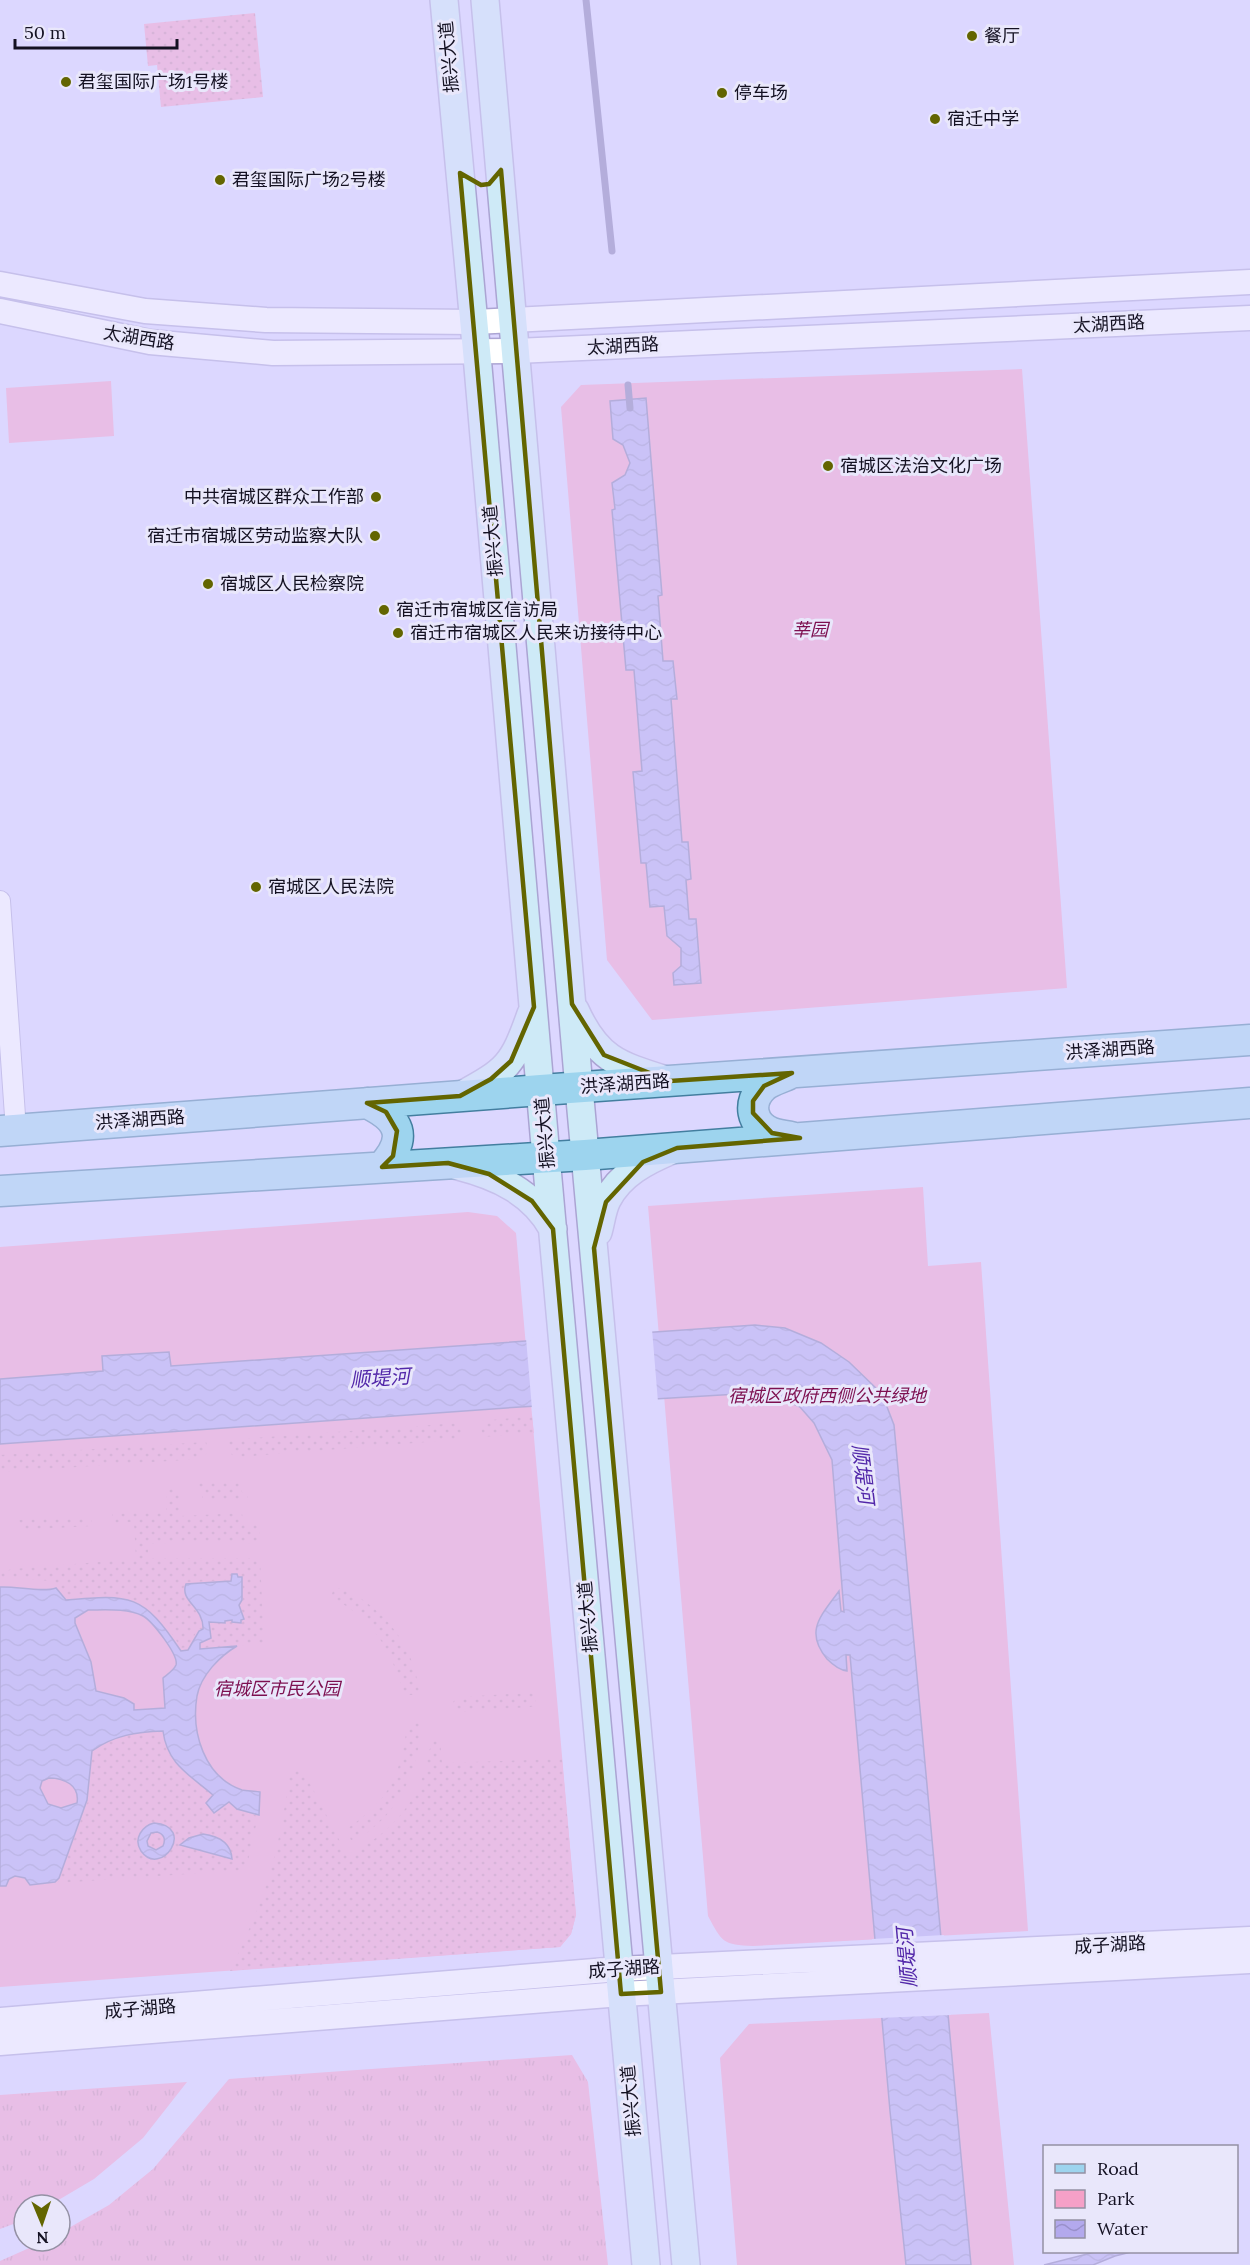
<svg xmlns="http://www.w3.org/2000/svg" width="1250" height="2265" viewBox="0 0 1250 2265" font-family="Lora,'Noto Sans SC',serif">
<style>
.grass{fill:url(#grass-tufts)}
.park{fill:#f5a0c7}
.garden{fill:url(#garden-dots)}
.water{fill:url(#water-waves);stroke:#837bb0;stroke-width:1.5;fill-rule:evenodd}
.pier{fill:#dcd7ff}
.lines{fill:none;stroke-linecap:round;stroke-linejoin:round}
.stream{stroke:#837bb0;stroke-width:7}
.minor-casing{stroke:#aba4d3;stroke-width:22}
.tertiary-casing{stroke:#aba4d3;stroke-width:27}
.secondary-casing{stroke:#aba4d3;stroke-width:30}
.primary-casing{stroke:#437e9f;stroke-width:33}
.minor{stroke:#fff;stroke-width:20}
.tertiary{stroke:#fff;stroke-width:24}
.secondary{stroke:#ceeaf7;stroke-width:27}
.primary{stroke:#9dd4ee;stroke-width:30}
.marked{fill:none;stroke:#636500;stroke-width:4.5;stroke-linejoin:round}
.poi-dot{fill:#636500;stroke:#e9e7fb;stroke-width:2}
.labels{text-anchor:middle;stroke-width:6;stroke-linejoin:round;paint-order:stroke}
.poi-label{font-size:18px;fill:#141122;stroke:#e9e7fb;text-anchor:start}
.street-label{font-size:18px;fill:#141122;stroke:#e9e7fb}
.park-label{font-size:18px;font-style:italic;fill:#7d0f50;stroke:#e9e7fb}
.water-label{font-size:20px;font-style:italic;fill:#5227a9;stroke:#e9e7fb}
</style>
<defs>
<pattern id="grass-tufts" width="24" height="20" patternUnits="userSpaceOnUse" patternTransform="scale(1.5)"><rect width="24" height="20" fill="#f5a0c7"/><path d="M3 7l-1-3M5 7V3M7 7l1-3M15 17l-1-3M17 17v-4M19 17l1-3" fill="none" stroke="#d189ab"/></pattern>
<pattern id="garden-dots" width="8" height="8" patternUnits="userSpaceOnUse" patternTransform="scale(1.5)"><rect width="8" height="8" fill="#f5a0c7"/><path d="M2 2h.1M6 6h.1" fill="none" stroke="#d189ab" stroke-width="1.8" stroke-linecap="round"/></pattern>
<pattern id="water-waves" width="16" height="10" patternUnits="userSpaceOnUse" patternTransform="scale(1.5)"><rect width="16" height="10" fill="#b3a9ed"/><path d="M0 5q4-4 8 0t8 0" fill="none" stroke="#9990cb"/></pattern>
</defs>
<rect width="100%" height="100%" fill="#dcd7ff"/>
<path class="grass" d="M572,2055L588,2082L608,2265H0V2261L45,2241H60V2233L109,2205L153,2169L229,2079Z
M187,2082L143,2138L94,2179L50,2205H24V2220L0,2229V2095Z"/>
<path class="park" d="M1022,369L1067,988L652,1020L607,960L561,407L581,385Z
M111,381L114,436L9,443L6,388Z
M923,1187L928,1266L981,1262L1028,1931L753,1946C723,1945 722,1942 708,1916L648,1206Z
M468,1212L497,1216L516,1233L576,1915L571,1934L560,1947L0,1987V1247Z
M989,2013L1014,2265H737L720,2058L749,2024Z"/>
<path class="garden" d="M255,13L263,97L161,107L157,65L148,66L144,24Z
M532,1416L534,1433L482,1437L481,1421Z
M459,1423L462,1435L452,1440L239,1457L232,1455L227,1446L228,1440Z
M206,1442L209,1451L200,1459L0,1472V1455Z
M241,1480L242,1492L248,1496V1499L202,1500V1493H198L199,1483Z
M181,1487V1516L242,1513L243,1523H259L260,1544L219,1541L148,1544V1558H260L264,1644L200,1648V1643L211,1638L209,1622L225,1623L232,1621V1623H242C245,1613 243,1615 240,1605L243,1600L242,1577L239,1576L237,1573H232L231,1580L190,1582L185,1584C177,1601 203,1607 202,1629H198L188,1647L181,1648C147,1591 128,1594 66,1598C61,1592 56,1583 49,1581C46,1580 3,1578 0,1579V1572L13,1569L136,1559L134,1522L112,1523V1514L166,1511L167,1490Z
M92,1517V1526L20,1530L19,1520Z
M338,1588C349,1589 354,1594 363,1600C394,1622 414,1652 419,1690L412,1695H405C389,1648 376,1621 331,1597L333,1591Z
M530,1693L535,1694L536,1700L534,1706L530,1707L460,1712L454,1707L453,1702L458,1697Z
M416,1720L421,1723C420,1762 405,1801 375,1826C367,1833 361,1839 351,1840L347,1829C393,1796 399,1777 408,1722Z
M162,1732C166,1764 190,1775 212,1795L205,1803L214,1813L229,1803L237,1809L258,1816L246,1870L58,1883L88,1801L93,1751C115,1736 136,1733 162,1732Z
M440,1740L442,1763L562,1759L576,1915L571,1934L560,1947L230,1971C245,1939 260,1907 270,1872C280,1840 285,1806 290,1772L303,1770L347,1855C380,1840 407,1815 421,1781C426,1769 428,1754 432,1741Z"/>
<path class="water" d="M646,398L662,595L658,596L663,661H673L677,699H671L682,842H688L691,879L686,880L689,919H696L701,983L674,985L673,973L681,966V948L667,936L664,906L650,907L646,863H641L633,772L642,771L634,670H626L612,510L615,509L612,483L625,475L630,463L623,445L613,439L610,401Z
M755,1325L785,1328L821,1343L849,1362L882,1394L894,1425L971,2265H906L890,2111L850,1655H846L847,1671C839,1670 833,1665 827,1659C804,1631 821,1616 839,1591L841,1611L844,1612L832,1460L814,1423L800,1407L781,1398L755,1393L520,1407L0,1444V1379L103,1371L102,1356L169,1352L171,1366Z
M232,1574H237L238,1577H242V1600L239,1605L244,1619L241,1620V1623L232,1622V1620L225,1621V1623L209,1622L211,1638L200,1643V1649L237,1646C220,1656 201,1675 197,1696C191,1732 204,1777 242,1790C247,1791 255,1791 260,1792L259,1815L237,1809L229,1802L214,1813L206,1803L213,1795C190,1775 167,1764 163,1731C137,1732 114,1735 92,1751L87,1800L59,1878L55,1882L30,1885L25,1878L15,1876L9,1879L6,1886H0V1587C17,1586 42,1593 56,1588L66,1600C131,1594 143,1594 181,1651L188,1650L199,1631L203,1629C204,1607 179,1601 186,1584L231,1581ZM88,1610C105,1610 127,1608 143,1616C152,1621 179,1655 176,1665C174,1670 168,1674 163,1678L165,1708L134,1710V1704L124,1698L96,1691L91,1662L75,1623V1618ZM49,1778C64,1778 80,1785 77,1803L61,1808L48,1804L40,1788L42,1781Z
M154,1823C197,1826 161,1879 141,1851C133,1839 142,1826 154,1823ZM157,1832C164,1834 166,1839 163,1846L156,1850L148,1846L147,1841L151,1833Z
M203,1834C218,1836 231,1842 232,1859L180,1845L189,1838Z
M1095,2252H1171H1131L1115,2256L1093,2265H1044Z"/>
<path class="pier" d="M652,1329L658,1402L532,1409L526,1338Z
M944,1935L951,2015L879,2018L872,1939Z"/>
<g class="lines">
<path class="stream" d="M586,0L612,251
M628,385L630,408"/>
<defs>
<path id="minor" d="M0,901L16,1130"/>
<path id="tertiary" d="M0,284L145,311L266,320L474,322L1250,282
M0,311L150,342L273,353L516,351L1250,318
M0,2020L619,1969L1250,1939
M0,2043L621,1994L1250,1961"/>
<path id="secondary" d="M444,0L478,367L546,1157L646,2265
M485,0L579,1088L686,2265
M575,1010C597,1059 618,1065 666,1080
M460,1096C508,1070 513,1065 531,1014
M458,1166C497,1176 533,1192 553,1229
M598,1232C601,1222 602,1210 607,1200C620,1174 646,1161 672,1150"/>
<path id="primary" d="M789,1074C781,1078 769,1081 763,1087C747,1102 751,1125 772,1133C778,1135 785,1136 791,1137
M367,1103C400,1119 409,1137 382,1167
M0,1131L541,1090L1250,1040
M0,1191L585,1155L1250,1103"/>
</defs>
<use href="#minor" class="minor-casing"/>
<use href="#tertiary" class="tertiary-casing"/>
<use href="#secondary" class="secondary-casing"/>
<use href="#primary" class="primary-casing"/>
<use href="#minor" class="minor"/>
<use href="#tertiary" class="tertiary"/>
<use href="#secondary" class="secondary"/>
<use href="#primary" class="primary"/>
</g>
<path d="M0 0H1250V2265H0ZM501,170L572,1004L604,1055L670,1081L792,1073L764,1086L753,1101V1113L772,1133L800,1138L677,1148L643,1162L606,1202L594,1248L661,1992L621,1994L553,1229L532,1201L489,1174L448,1163L382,1167L393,1156L397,1131L386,1112L367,1103L460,1096L491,1079L511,1061L534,1007L460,173L481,185L489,184Z" fill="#dcd7ff" fill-opacity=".55" fill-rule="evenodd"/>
<path class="marked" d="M501,170L572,1004L604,1055L670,1081L792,1073L764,1086L753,1101V1113L772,1133L800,1138L677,1148L643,1162L606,1202L594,1248L661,1992L621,1994L553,1229L532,1201L489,1174L448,1163L382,1167L393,1156L397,1131L386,1112L367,1103L460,1096L491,1079L511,1061L534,1007L460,173L481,185L489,184Z"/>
<g class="poi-dot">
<circle cx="972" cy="36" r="6"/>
<circle cx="66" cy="82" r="6"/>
<circle cx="722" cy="93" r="6"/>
<circle cx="935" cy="119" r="6"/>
<circle cx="220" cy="180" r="6"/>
<circle cx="828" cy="466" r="6"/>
<circle cx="376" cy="497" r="6"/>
<circle cx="375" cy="536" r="6"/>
<circle cx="208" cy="584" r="6"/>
<circle cx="384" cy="610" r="6"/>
<circle cx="398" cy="633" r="6"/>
<circle cx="256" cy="887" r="6"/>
</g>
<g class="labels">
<g class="poi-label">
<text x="984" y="42">餐厅</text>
<text x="78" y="88">君玺国际广场1号楼</text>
<text x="734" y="99">停车场</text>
<text x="947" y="125">宿迁中学</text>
<text x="232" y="186">君玺国际广场2号楼</text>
<text x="840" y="472">宿城区法治文化广场</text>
<text x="364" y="503" text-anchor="end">中共宿城区群众工作部</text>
<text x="363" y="542" text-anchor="end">宿迁市宿城区劳动监察大队</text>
<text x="220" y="590">宿城区人民检察院</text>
<text x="396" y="616">宿迁市宿城区信访局</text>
<text x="410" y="639">宿迁市宿城区人民来访接待中心</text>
<text x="268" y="893">宿城区人民法院</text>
</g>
<g class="street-label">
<text transform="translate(449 57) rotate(-95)" y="6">振兴大道</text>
<text transform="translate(1109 324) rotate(-3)" y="6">太湖西路</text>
<text transform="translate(139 338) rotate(9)" y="6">太湖西路</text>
<text transform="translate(623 346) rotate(-3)" y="6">太湖西路</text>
<text transform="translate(493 541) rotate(-95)" y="6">振兴大道</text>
<text transform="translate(1110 1050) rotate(-4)" y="6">洪泽湖西路</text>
<text transform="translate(625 1084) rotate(-4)" y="6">洪泽湖西路</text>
<text transform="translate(140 1120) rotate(-4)" y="6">洪泽湖西路</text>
<text transform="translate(545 1133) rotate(-95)" y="6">振兴大道</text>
<text transform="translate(588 1617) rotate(-95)" y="6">振兴大道</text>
<text transform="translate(1110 1945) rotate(-3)" y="6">成子湖路</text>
<text transform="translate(624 1969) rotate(-4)" y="6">成子湖路</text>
<text transform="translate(140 2009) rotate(-5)" y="6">成子湖路</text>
<text transform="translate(631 2101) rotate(-95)" y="6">振兴大道</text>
</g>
<g class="park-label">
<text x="810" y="636">莘园</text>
<text x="827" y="1402">宿城区政府西侧公共绿地</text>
<text x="277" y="1695">宿城区市民公园</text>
</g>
<g class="water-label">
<text transform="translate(380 1378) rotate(-4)" y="7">顺堤河</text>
<text transform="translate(863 1474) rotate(83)" y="7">顺堤河</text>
<text transform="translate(907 1958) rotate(-95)" y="7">顺堤河</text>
</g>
</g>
<rect x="1043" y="2145" width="195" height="108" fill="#e9e7fb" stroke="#9491a4" stroke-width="1.5"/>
<rect x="1055" y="2164" width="30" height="9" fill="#9dd4ee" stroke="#9491a4" stroke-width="1.5"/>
<text x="1097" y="2175" font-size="18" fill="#141122">Road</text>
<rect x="1055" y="2190" width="30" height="18" fill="#f5a0c7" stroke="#9491a4" stroke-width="1.5"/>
<text x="1097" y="2205" font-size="18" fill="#141122">Park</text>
<rect x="1055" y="2220" width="30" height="18" fill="url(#water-waves)" stroke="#9491a4" stroke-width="1.5"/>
<text x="1097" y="2235" font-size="18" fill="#141122">Water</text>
<g transform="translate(42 2223) rotate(178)"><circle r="28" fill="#e9e7fb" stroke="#9491a4" stroke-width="1.5"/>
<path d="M0-4.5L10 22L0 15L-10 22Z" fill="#636500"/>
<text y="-9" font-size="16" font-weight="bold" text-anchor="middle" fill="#141122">N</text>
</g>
<path d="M15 39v9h162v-9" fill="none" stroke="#141122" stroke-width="3"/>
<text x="24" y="39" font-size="18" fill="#141122" stroke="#e9e7fb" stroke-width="4.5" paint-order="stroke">50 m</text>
</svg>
